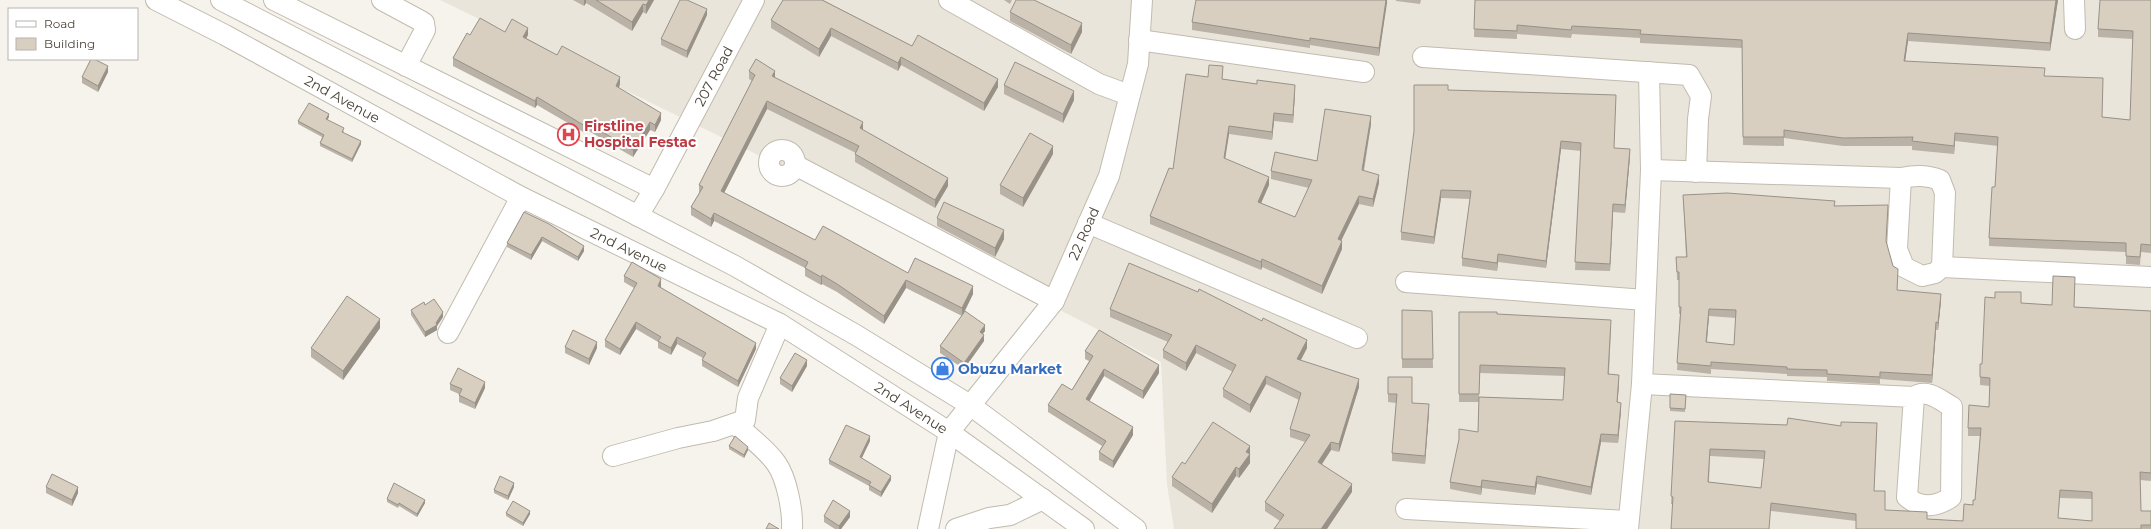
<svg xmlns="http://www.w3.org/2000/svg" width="2151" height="529" viewBox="0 0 2151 529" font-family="Montserrat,sans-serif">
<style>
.residential{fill:#eae5da}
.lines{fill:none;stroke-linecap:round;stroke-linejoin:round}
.minor-casing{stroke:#c2bbae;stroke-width:22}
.minor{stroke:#fff;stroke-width:20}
.wall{fill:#bab2a6;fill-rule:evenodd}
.shaded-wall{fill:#979187}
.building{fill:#d8cfc1;stroke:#979187;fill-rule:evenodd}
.labels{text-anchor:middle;stroke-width:4;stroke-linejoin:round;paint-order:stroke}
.street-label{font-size:14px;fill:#4b4439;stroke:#fff}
.health-label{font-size:14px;font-weight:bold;fill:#be3a42;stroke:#fff;text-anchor:start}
.shop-label{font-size:14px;font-weight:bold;fill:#366cbe;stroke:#fff;text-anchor:start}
</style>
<rect width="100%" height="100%" fill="#f6f3ec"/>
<path class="residential" d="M440,0H2151V529H1174L1167,484L1161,362L754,153Z"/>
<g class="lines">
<defs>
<g id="minor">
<path id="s1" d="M156,0L225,35L521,197L780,324L949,432L1084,529"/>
<path d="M221,0L735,266L856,335L970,405L1136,529"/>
<path d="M274,0L654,189"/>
<path d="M382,0L421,21L424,23L425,30L406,66"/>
<path d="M949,0L1099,84L1129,95"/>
<path d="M2074,0L2075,29"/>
<path d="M1139,40L1364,72"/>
<path d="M1423,57L1689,75L1701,96L1698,119L1696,172"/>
<circle cx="782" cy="163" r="13"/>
<path d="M795,165L1054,301"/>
<path d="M1651,170L1901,178C1916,175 1927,175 1940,180L1945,193L1942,267"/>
<path d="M1901,178L1897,249L1904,267L1922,276L1935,273L1942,267L2151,277"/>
<path id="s2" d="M638,216L654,189L754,0"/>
<path d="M1088,223L1357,338"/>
<path d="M1406,282L1645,300"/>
<path d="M448,333L521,197"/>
<path d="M1642,384L1914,397C1927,388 1940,400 1952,407L1951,497C1937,507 1921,509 1907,497L1914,397"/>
<path d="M736,425C750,437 766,449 776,463C787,478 793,512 792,529"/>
<path d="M613,456L678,438L713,431L745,420L748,398L780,324"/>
<path d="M1406,509L1628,521"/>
<path id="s3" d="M928,529L949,432L1054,301L1109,176L1138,64L1142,0"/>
<path d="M956,529L989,518L1010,515L1043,499"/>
<path d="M1628,529L1642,384L1651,170L1649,72"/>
</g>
</defs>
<use href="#minor" class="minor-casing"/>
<use href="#minor" class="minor"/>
</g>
<path class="wall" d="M573,0H654L646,14L643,12L632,31L586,3L584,6Z
M783,0H823L912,46L998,87L984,111L901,65L898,71L831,36L819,57L771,28V20Z
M1004,0H1012L1010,4Z
M1387,0L1379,56L1310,45V48L1192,30V22Z
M1396,0H1421L1420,4L1396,1Z
M1475,0H2058L2050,51L1908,41L1905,61L2045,76L2103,117L2130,120L2133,39L2098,37V29L2151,0V253L2141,252L2140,265L2126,264V252L1989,246V238L1995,187L1998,146L1955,141L1954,154L1912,150V146H1843L1784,138V146L1743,145L1742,48L1640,43V38L1572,34L1571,38L1517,34V39L1474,37Z
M1010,12L1082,32L1071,54L1010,21Z
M707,15L687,58L661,45V39Z
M505,32L528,35L526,38L557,55L620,84L619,88L661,120L655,132L650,130L633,157L587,130L585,133L537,105L535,108L453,66V58L470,35Z
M749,71L775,78L863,130L948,186L935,208L855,162V154L856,153L767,109L724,193L815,240L908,273L973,294L964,313L985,331L982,334L984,341L964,369L940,353V346L962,316L906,288L884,324L837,292L822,284L821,285L805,276V268L714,221L711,227L691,215V207L699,193V185L752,81L749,79Z
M108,72L98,92L82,83V77Z
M1223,79L1295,93L1293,123L1274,121L1272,140L1229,134L1225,159L1269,185L1261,203L1295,217L1309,188L1271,179V171L1317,161L1371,124L1364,171L1379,183L1373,207L1359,204L1341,241L1342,249L1322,294L1262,267L1261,270L1150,224V216Z
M1004,85L1074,100L1063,123L1004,94Z
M1448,90L1614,148L1630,156L1625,213L1613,212L1610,271L1575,270L1581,151L1561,149L1546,268L1498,262L1497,271L1462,266V258L1470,199L1441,198L1434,244L1401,240V232Z
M329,117L327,120L344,131L343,133L361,144L352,162L320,146V143L322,137L298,124V121Z
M1053,154L1023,207L1000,194V185Z
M1683,195L1835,206L1888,213L1886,242L1893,266L1898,277L1897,290L1941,301L1938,330H1936L1932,383L1880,379V384L1827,381V377L1787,376V374L1711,369V374L1677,370L1680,314H1679V280H1677L1676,257H1686ZM1709,316L1736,318L1734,345L1707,342Z
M524,212L584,251L578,261L542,241L531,260L507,247V243Z
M937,218L1004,239L995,257L937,226Z
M624,276L661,286L660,287L756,349L738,387L702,366V360L703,358L677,344L671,355L658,348V342L636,329L620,355L605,347V340L634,288L624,282Z
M2075,285L2074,307L2151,311V481L2140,480L2141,511H2151V529H1856V521L1771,511L1671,504L1675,421L1787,425L1841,426L1877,431L1874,491L1885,510L1927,519L1963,521L1975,500L1980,436H1968V428L1989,407L1990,386L1980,385V364H1982L2021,303L2052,305ZM1710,456L1764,459L1761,488L1709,482ZM2060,498L2092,499V521L2058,518Z
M425,305L443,317L437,326V330L425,337L411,315V310Z
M1110,309L1307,348L1301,360L1359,387L1339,452L1331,450L1322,464L1352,492L1280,521L1265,511V502L1305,442L1290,437V429L1299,400L1266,384L1250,413L1223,397V389L1233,372L1196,353L1186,371L1163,358V350L1168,342L1110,317Z
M1402,310L1432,311L1433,368H1402Z
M1459,312L1497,314L1611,328L1609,374L1619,383L1617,402L1621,410L1618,443L1601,442L1591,495L1537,484L1535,495L1482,488L1481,495L1450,489V482L1478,432L1479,402H1459ZM1480,373L1565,376L1563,400L1479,397Z
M380,328L343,380L311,357V348Z
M565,347L597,348L589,365L565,353Z
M1085,351L1159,373L1143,399L1104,376L1089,401L1133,435L1113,468L1099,460V452L1102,446L1048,412V405L1072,390L1089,361L1085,359Z
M807,366L792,392L780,384V378Z
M1388,377L1412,403L1429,412L1425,464L1392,461V453L1396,403L1388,402Z
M450,384L485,388L475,409L459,402V394L450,390Z
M1670,394L1686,395L1685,412L1670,411Z
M870,441L861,458L891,480L881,497L869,490V486L829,464V460Z
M729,446L748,450L744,458L729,449Z
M1250,455V463L1239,478L1236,476L1212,513L1172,486V477L1185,464Z
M46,487L78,493L72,506L46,493Z
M514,487L508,500L494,493V490Z
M387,499L425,503L417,517L399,506L398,508L387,502Z
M506,513L530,514L523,526L506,516Z
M824,516L850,517L841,529H835L824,522Z"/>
<path class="shaded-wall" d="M584,0H586V3L584,6Z
M649,0H654L646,14V5Z
M1386,0H1387V3L1379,56V48Z
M2056,0H2058L2050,51V43Z
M643,4V12L632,31V22Z
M707,9V15L687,58V51Z
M1082,23V32L1071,54V45Z
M528,28V35L523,44V37Z
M831,28V36L819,57V49Z
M1908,33V41L1904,69V61Z
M901,57V65L898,71V63Z
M108,66V72L98,92V86Z
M775,71V79L772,76Z
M620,77V84L616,94V86Z
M998,79V87L984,111V103Z
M1295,85V93L1293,123V115Z
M1074,91V100L1063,123V114Z
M537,97V105L535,108V101Z
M767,101V109L721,199V191Z
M661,113V120L655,132V125Z
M1274,113V121L1272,140V132Z
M329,114V117L326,122V119Z
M1371,116V124L1362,178V170Z
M650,122V130L633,157V150Z
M863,122V130L860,128Z
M587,123V130L585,133V126Z
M1229,126V134L1224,166V158Z
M1955,133V141L1954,154V146Z
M361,141V144L352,162V159Z
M1561,141V149L1546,268V261Z
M1053,146V154L1023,207V198Z
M1630,149V156L1625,213V205Z
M1379,175V183L1373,207V199Z
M1269,177V185L1258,210V202Z
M948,178V186L935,208V200Z
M1441,190V198L1434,244V237Z
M1359,196V204L1338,247V239Z
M1613,204V212L1610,271V264Z
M714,213V221L711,227V219Z
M1004,230V239L995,257V248Z
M542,237V241L531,260V255Z
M1342,241V249L1322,294V286Z
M584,246V251L578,261V257Z
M1498,254V262L1497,271V263Z
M1262,259V267L1261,270V262Z
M822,275V284L821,285V277Z
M661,279V286L658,292V286Z
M906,280V288L884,324V316Z
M973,286V294L962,316V308Z
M1941,294V301L1938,330V323Z
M1709,309V316L1706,349V342Z
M443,312V317L437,326V330L425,337V332L436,323Z
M380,319V328L343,380V371Z
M636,322V329L620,355V349Z
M1936,322V330L1932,383V375Z
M985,325V331L980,338V332Z
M984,335V341L964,369V363Z
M677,337V344L671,355V348Z
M1307,340V348L1297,367V359Z
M597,342V348L589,365V359Z
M756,343V349L738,387V381Z
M1196,345V353L1186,371V363Z
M807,360V366L792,392V386Z
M1159,365V373L1143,399V391Z
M1104,369V376L1086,407V399Z
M1619,375V383L1617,410V402Z
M1266,376V384L1250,413V405Z
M1359,379V387L1339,452V444Z
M485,382V388L475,409V403Z
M1621,403V410L1618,443V435Z
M1429,404V412L1425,464V456Z
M1133,427V435L1113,468V461Z
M1601,434V442L1591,495V487Z
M870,436V441L860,462V457Z
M1331,442V450L1318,470V462Z
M1250,446V463L1239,478V469L1246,452Z
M748,447V450L744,458V455Z
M1236,467V476L1212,513V504Z
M891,476V480L881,497V492Z
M1537,476V484L1535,495V487Z
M1482,480V488L1481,495V487Z
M514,483V487L508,500V496Z
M1352,484V492L1327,529H1321Z
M78,487V493L72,506V500Z
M425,500V503L417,517V514Z
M530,511V514L523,526V523Z
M850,511V517L841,529H839V526Z"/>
<path class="building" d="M596,0H649L646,5L643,4L632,22Z
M680,0H687L707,9L687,51L661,39Z
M783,0H822L912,46L918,35L998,79L984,103L901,57L898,63L831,28L819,49L771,20Z
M1016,0H1034L1082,23L1071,45L1010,12Z
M1196,0H1386L1379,48L1310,38V41L1192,22Z
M1475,0H2056L2050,43L1908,33L1904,61L2045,68L2044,76L2103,78L2102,117L2130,120L2133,31L2098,29L2100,0H2151V245L2141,244L2140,257L2126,256V243L1989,238L1992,187H1995L1998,137L1955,133L1954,146L1912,141L1913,137L1843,138L1784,130V137H1743L1742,40L1640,34L1641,30L1572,26L1571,30L1517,25V31L1474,29Z
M480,18L505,32L512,19L528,28L523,37L557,55L562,46L620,77L616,86L661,113L655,125L650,122L633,150L587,123L585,126L537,97L535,101L453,58L467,33L470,35Z
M91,59H94L108,66L98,86L82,77Z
M756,59L775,71L772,76L863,122L860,128L948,178L935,200L855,154L859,146L767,101L721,191L815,240L823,226L908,273L915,258L973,286L962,308L906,280L884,316L837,284L822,275L821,277L805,268L808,262L714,213L711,219L691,207L703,187L699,185L755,75L749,71Z
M1015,62L1074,91L1063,114L1004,85Z
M1209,65L1223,66L1222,79L1257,84V80L1295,85L1293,115L1274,113L1272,132L1229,126L1224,158L1269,177L1258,202L1295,217L1312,180L1271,171L1275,152L1317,161L1325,109L1371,116L1362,170L1379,175L1373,199L1359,196L1338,239L1342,241L1322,286L1262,259L1261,262L1150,216L1169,168L1173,169L1186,74L1208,77Z
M1414,85H1448V90L1616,95L1614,148L1630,149L1625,205L1613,204L1610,264L1575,262L1581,143L1561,141L1546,261L1498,254L1497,263L1462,258L1471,191L1441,190L1434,237L1401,232L1414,131Z
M309,103L329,114L326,119L344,128L342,132L361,141L352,159L320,143L324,135L298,121Z
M1030,133L1053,146L1023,198L1000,185Z
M1727,193L1835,201L1834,206L1888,205L1886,241L1893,266L1898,269L1897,290L1941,294L1938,323L1936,322L1932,375L1880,372V377L1827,374V370L1787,369V367L1711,362V366L1677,363L1681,307H1679V272H1677L1676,257H1687L1683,195ZM1709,309L1736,310L1734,345L1706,342Z
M944,202L1004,230L995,248L937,218Z
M524,212L549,224L584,246L578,257L542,237L531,255L507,243Z
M632,262L661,279L658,286L756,343L738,381L702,360L706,353L677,337L671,348L658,341L661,337L636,322L620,349L605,340L637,283L624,276Z
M1129,263L1198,292L1199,289L1262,321L1263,318L1307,340L1297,359L1359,379L1339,444L1331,442L1318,462L1352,484L1321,529H1274L1284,515L1265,502L1310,435L1290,429L1301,393L1266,376L1250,405L1223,389L1236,365L1196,345L1186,363L1163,350L1172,335L1110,309Z
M2053,276L2075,277L2074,307L2151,311V473L2140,472L2141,511H2151V525H2141V529H1856V514L1771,503L1769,529H1671L1673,497L1671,496L1675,421L1787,425L1788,418L1841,426V422L1877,423L1874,491H1885V510L1927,512V519L1963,521L1964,504L1973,505V500H1975L1981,428H1968L1969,405L1989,407L1990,378L1980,377V364H1982L1985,297L1995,298V292H2021V303L2052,305ZM1710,449L1765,451L1761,488L1708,482ZM2060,490L2092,492V521L2058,518Z
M347,296L380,319L343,371L311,348Z
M434,299L443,312L436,323L437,325L425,332L411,310L424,302L425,305Z
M1402,310L1432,311L1433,359H1402Z
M965,311L985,325L980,332L984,335L964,363L940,346Z
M1459,312H1497V314L1611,320L1608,374L1619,375L1617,402L1621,403L1618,435L1601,434L1591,487L1537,476L1535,487L1482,480L1481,487L1450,482L1459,439V429L1478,432L1479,397L1563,400L1565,368L1480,365L1479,394H1459Z
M573,330L597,342L589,359L565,347Z
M1099,330L1159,365L1143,391L1104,369L1086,399L1133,427L1113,461L1099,452L1106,441L1048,405L1062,384L1072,390L1093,356L1085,351Z
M795,353L807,360L792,386L780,378Z
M458,368L485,382L475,403L459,395L462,389L450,384Z
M1388,377H1412V403L1429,404L1425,456L1392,453L1397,394H1388Z
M1670,394L1686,395L1685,409L1670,408Z
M1213,422L1250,446L1246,452L1250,454L1239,469L1236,467L1212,504L1172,477L1182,462L1185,464Z
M846,425L870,436L860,457L891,476L881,492L869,485L871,482L829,460Z
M735,436L748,447L744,455L729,446Z
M52,474L78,487L72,500L46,487Z
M500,476L514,483L508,496L494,490Z
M394,483L425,500L417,514L399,503L398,505L387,499Z
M833,500L850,511L839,526L824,516Z
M513,501L530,511L523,523L506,513Z
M769,523L779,529H766Z"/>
<defs>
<symbol id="hospital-ring" viewBox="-11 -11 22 22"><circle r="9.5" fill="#fff" stroke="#e0444e" stroke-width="1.5"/><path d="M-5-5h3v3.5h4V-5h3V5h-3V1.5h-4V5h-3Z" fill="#e0444e"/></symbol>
<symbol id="shop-ring" viewBox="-11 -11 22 22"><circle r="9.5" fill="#fff" stroke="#3f7fe0" stroke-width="1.5"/><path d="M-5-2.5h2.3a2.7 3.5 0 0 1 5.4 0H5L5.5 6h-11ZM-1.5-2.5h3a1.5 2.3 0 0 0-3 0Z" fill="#3f7fe0"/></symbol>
</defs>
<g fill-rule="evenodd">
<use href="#hospital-ring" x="556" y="122" width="25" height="25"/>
<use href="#shop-ring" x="930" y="356" width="25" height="25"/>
</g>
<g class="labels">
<g class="street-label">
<text dy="5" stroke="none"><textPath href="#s2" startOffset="159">207 Road</textPath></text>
<text dy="5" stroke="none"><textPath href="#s1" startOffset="211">2nd Avenue</textPath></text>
<text dy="5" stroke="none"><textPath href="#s3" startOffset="341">22 Road</textPath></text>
<text dy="5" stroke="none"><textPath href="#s1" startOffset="535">2nd Avenue</textPath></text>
<text dy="5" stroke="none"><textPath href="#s1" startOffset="859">2nd Avenue</textPath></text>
</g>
<g class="health-label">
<text x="584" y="131">Firstline<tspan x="584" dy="16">Hospital Festac</tspan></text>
</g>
<g class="shop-label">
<text x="958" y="374">Obuzu Market</text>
</g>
</g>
<rect x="8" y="8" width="130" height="52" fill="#ffffff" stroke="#b7b4b0"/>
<rect x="16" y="21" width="20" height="6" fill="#ffffff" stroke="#b7b4b0"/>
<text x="44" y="28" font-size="12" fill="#4b4439">Road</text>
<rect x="16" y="38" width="20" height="12" fill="#d8cfc1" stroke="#b7b4b0"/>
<text x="44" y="48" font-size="12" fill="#4b4439">Building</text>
</svg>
